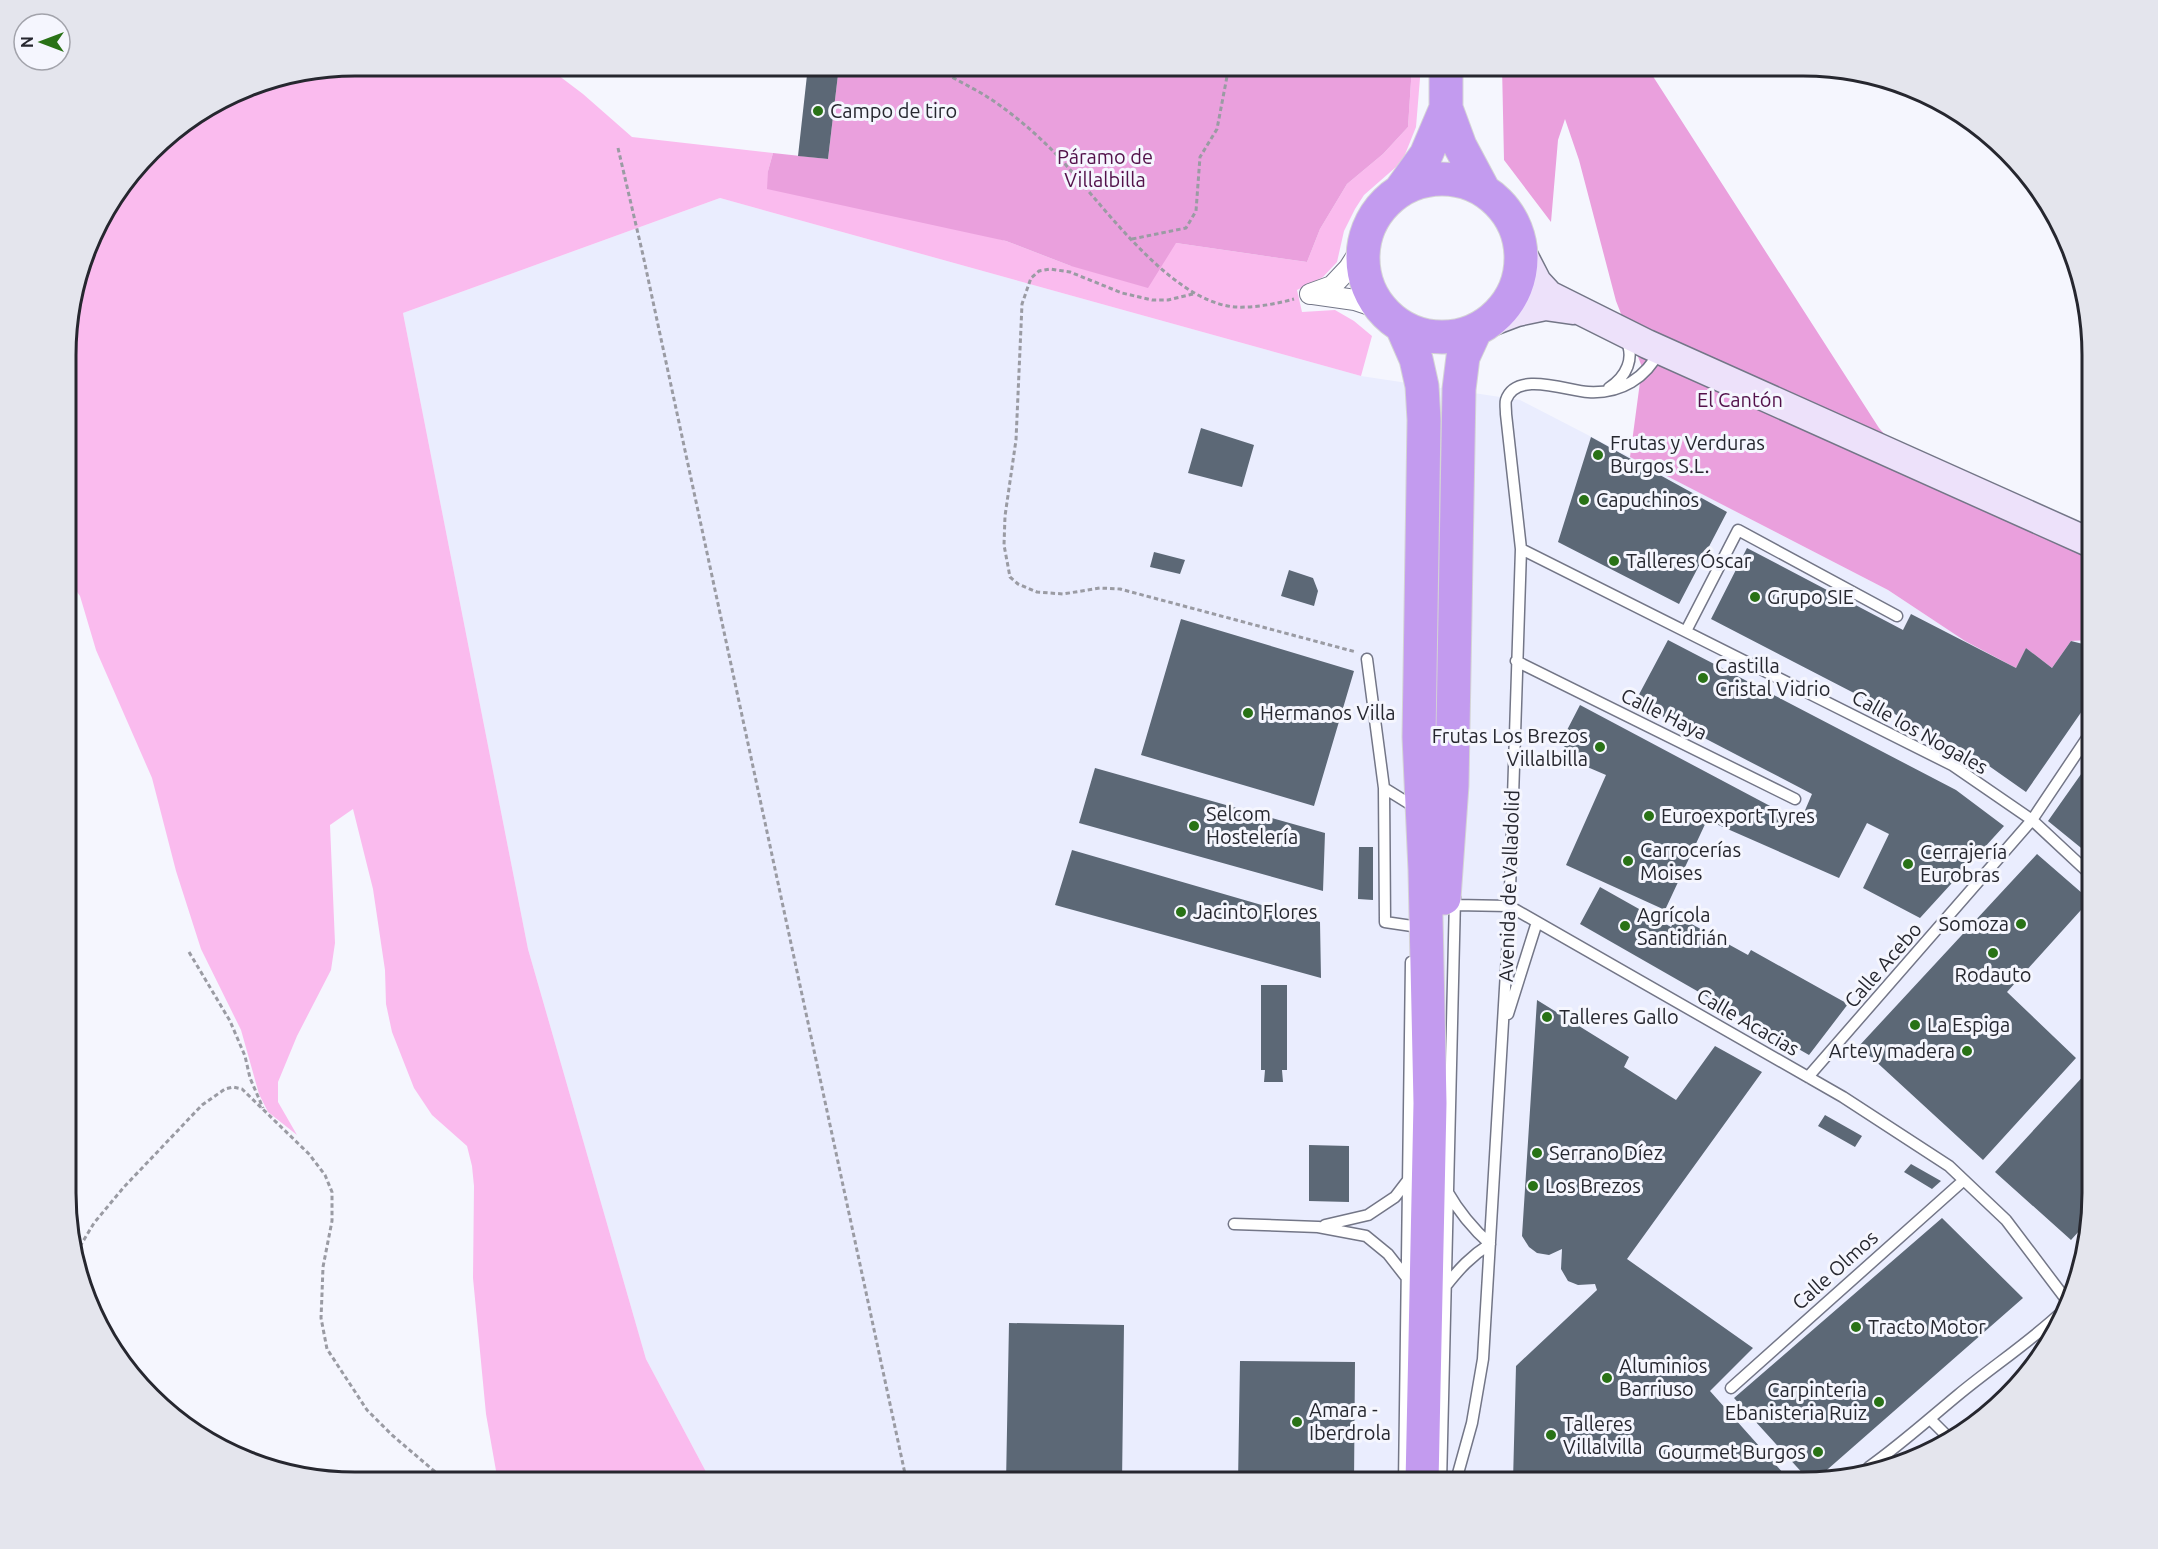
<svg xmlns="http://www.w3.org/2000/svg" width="2158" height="1549" viewBox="0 0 2158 1549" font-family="Ubuntu,sans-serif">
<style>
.built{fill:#eaedfe}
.green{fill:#fabbee}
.forest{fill:#eaa0dd}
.building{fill:#5c6876}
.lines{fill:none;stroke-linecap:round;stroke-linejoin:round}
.lane-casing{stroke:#737687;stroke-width:13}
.street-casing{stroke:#737687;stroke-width:22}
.secondary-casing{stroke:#737687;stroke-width:31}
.highway-casing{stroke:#d4d4d5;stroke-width:35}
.path{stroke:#9a9ba3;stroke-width:3;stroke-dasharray:4.5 3;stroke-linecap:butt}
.lane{stroke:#fff;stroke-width:10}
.street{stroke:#fff;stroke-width:20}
.secondary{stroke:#ede1fa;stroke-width:28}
.highway{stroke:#c39bef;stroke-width:33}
.poi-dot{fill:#297216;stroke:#f5f6fe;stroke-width:2}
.labels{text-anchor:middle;stroke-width:6;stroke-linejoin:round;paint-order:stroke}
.poi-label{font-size:20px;fill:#26272f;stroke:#f5f6fe;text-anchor:start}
.park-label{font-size:20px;fill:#52114a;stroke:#f5f6fe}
.street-label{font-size:20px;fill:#26272f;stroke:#f5f6fe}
.rim{fill:none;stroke:#26272f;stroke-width:3}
</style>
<rect width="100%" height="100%" fill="#f5f6fe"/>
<path class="built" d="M720,198L1361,376L1520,400L1888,590L1965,641L2016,668L2026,648L2071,641L2091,640V1212L2077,1287L2032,1370L1931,1453L1803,1483H712L646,1359L528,949L403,313Z"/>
<path class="green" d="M356,66H546L583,94L632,137L773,153L768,171L1006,241L1071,266L1176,243L1307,262L1320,229L1347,184L1383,154L1408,127L1412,66H1421L1416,127L1404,157L1396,167L1364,195L1355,209L1344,231L1337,262L1323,277L1297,290L1302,312L1335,310L1354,321L1372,336L1361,376L720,198L403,313L528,949L646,1359L712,1483L498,1482L486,1414L473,1278L474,1186L472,1166L467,1146L432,1115L414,1088L392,1032L386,1004L385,970L373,889L353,809L330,825L335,943L331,970L297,1036L278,1082V1102L297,1135L268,1112L259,1094L241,1030L201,949L176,871L152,778L96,650L80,596L68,579V318L96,227L164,138L245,88Z"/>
<path class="forest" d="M839,66H1412L1408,127L1383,154L1347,184L1320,229L1307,262L1176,243L1148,288L1071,266L1006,241L767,189L768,171L773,153L828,159Z
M1502,66L1647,67L1879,428L1893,444L2091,529V640L2071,641L2052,668L2026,648L2016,668L1965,641L1888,590L1630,457L1642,367L1616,301L1579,160L1565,119L1558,140L1551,222L1504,160Z"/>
<path class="building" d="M808,66H839L828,159L798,156Z
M1201,428L1254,445L1242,487L1188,473Z
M1591,437L1727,512L1679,604L1558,542Z
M1747,548L1903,630L1911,614L2016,668L2026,648L2052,668L2071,641L2091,646V698L2026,792L1972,754L1711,619Z
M1154,552L1185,560L1180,574L1150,567Z
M1289,570L1313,578L1318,591L1314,606L1281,596Z
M1181,619L1354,671L1314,806L1141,755Z
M1668,640L1956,790L2004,826L1920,918L1863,888L1889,834L1867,823L1839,878L1707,820L1665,910L1566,865L1606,775L1564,757L1565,734L1580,705L1800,822L1812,794L1635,702Z
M2091,760V856L2048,821Z
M1095,768L1325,833L1323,891L1079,823Z
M1359,847H1373V900L1358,899Z
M1072,850L1320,922L1321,978L1055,905Z
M2037,854L2090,900L2007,992L2076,1058L1983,1160L1859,1046Z
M1600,887L1671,927L1677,916L1748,955L1751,950L1848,1004L1809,1055L1580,924Z
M1261,985H1287V1070H1282L1283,1082H1264L1265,1070H1261Z
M1537,1000L1629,1057L1624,1067L1676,1100L1715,1046L1762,1072L1627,1259L1753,1348L1710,1391L1792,1483H1517L1513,1481L1516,1366L1597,1290L1595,1284L1578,1285L1568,1281L1561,1269L1562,1249L1549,1255L1537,1253L1529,1247L1522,1236Z
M2088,1071L2091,1074V1212L2090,1219L2071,1240L1995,1172Z
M1825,1115L1862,1136L1855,1147L1818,1126Z
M1309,1145L1349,1146V1202L1309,1201Z
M1911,1164L1941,1181L1932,1189L1904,1172Z
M1942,1218L2023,1298L1820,1476L1806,1477L1734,1398Z
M1009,1323L1124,1325L1122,1483H1006Z
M1240,1361L1355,1362L1354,1483H1238Z"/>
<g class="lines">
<defs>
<path id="lane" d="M1609,388C1626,377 1636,358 1625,338
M1521,549L1952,765L2032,820L2091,875
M1686,631L1738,530L1897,616
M1367,659L1384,788L1413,806
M1516,661L1795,799
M1384,788L1385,922L1412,926
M1455,905L1509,906L1843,1097L1949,1166L2006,1220L2068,1302
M1508,1014L1537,922
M1808,1077L2032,820L2091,732
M1234,1224L1318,1227L1366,1236L1388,1254L1406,1277
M1325,1225L1368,1215L1395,1197L1408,1180
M1445,1287C1459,1269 1471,1256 1490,1244C1472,1228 1459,1212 1447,1191
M1731,1388L1964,1180
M1930,1419L1949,1438
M1869,1467C1900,1445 1929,1419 1958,1395C1993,1366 2030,1342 2063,1311
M1457,1477L1472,1423L1483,1359L1509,921L1521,549L1506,414C1506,409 1505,403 1506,400C1516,370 1568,391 1588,392C1621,394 1646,378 1660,350
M1404,1483L1411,962
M1441,1483L1455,898"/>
<path id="street" d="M1310,294L1332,286L1349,268L1363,246
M1313,294L1355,300L1379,308"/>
<path id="secondary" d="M1521,251L1537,282L1549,295L1647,344L2091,543
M1488,323L1517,312L1545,306L1573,310"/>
<path id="highway" d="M1446,66V108L1460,146L1484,191
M1363 258a79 79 0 1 1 158 0a79 79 0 1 1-158 0Z
M1400,191L1426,155L1446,108
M1402,327L1416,359L1422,386L1424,420L1419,737L1425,870L1430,1103L1422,1483
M1444,898L1452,785L1459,389L1463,357L1475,331"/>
</defs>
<use href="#lane" class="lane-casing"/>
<use href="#street" class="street-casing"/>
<use href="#secondary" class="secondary-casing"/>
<use href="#highway" class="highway-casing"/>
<path class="path" d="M933,66C949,76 965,84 981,93C1006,108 1031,129 1052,150C1098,197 1167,301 1235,307C1254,308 1276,304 1294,299
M618,148L643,255L907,1483
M1132,239L1186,228L1196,211L1200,157L1217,129L1229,66
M1193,294L1168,300H1152L1122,293L1070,272L1050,269L1039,271L1031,278L1022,304L1016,440L1005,516L1004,545L1010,577L1018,584L1037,592L1063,594L1100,588L1120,589L1356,652
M189,952L230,1021L245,1056L250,1078L263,1108
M76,1253L94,1223L124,1187L202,1105L225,1089L233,1087L242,1089L309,1154L325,1175L332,1192V1221L323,1267L322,1294L321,1318L327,1349L367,1410L392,1435L447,1482"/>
<use href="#lane" class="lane"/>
<use href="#street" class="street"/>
<use href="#secondary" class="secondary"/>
<use href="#highway" class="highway"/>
</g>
<g class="poi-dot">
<circle cx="818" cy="111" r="6"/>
<circle cx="1598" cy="455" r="6"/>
<circle cx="1584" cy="500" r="6"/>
<circle cx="1614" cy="561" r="6"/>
<circle cx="1755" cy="597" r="6"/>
<circle cx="1703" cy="678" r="6"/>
<circle cx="1248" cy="713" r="6"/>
<circle cx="1600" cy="747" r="6"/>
<circle cx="1649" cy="816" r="6"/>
<circle cx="1194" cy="826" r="6"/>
<circle cx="1628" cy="861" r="6"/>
<circle cx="1908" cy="864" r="6"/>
<circle cx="1181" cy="912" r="6"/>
<circle cx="2021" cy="924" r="6"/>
<circle cx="1625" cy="926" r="6"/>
<circle cx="1993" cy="953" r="6"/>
<circle cx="1547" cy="1017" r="6"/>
<circle cx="1915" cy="1025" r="6"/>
<circle cx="1967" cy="1051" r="6"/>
<circle cx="1537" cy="1153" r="6"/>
<circle cx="1533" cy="1186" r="6"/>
<circle cx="1856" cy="1327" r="6"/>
<circle cx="1607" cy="1378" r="6"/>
<circle cx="1879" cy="1402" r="6"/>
<circle cx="1297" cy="1422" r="6"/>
<circle cx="1551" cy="1435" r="6"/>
<circle cx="1818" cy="1452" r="6"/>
</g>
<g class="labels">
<g class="poi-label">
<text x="830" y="118">Campo de tiro</text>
<text x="1610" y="450">Frutas y Verduras<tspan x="1610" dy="23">Burgos S.L.</tspan></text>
<text x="1596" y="507">Capuchinos</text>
<text x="1626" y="568">Talleres Óscar</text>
<text x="1767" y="604">Grupo SIE</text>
<text x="1715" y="673">Castilla<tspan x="1715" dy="23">Cristal Vidrio</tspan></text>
<text x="1260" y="720">Hermanos Villa</text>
<text x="1588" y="743" text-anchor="end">Frutas Los Brezos<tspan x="1588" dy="23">Villalbilla</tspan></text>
<text x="1206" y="821">Selcom<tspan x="1206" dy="23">Hostelería</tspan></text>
<text x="1661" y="823">Euroexport Tyres</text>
<text x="1640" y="857">Carrocerías<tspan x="1640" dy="23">Moises</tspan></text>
<text x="1920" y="859">Cerrajería<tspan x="1920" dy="23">Eurobras</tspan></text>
<text x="1193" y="919">Jacinto Flores</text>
<text x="1637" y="922">Agrícola<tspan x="1637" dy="23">Santidrián</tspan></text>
<text x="2009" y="931" text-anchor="end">Somoza</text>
<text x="1993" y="982" text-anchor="middle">Rodauto</text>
<text x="1559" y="1024">Talleres Gallo</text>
<text x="1927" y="1032">La Espiga</text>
<text x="1955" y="1058" text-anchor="end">Arte y madera</text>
<text x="1549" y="1160">Serrano Díez</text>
<text x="1545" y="1193">Los Brezos</text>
<text x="1868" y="1334">Tracto Motor</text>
<text x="1619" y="1373">Aluminios<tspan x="1619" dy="23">Barriuso</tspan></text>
<text x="1867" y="1397" text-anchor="end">Carpinteria<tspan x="1867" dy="23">Ebanisteria Ruiz</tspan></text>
<text x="1309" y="1417">Amara -<tspan x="1309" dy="23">Iberdrola</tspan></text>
<text x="1563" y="1431">Talleres<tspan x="1563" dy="23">Villalvilla</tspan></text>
<text x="1806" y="1459" text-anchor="end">Gourmet Burgos</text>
</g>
<g class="park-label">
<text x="1105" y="164">Páramo de<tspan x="1105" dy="23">Villalbilla</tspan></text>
<text x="1740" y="407">El Cantón</text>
</g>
<g class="street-label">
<text transform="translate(1664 714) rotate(26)" y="7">Calle Haya</text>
<text transform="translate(1920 732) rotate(29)" y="7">Calle los Nogales</text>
<text transform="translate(1509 886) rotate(-88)" y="7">Avenida de Valladolid</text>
<text transform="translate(1883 965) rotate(-49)" y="7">Calle Acebo</text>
<text transform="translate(1748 1022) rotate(30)" y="7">Calle Acacias</text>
<text transform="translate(1835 1270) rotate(-42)" y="7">Calle Olmos</text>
</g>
</g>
<path d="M0 0H2158V1549H0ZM355 76H1803A279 279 0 0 1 2082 355V1193A279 279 0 0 1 1803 1472H355A279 279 0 0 1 76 1193V355A279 279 0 0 1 355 76Z" fill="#e4e5ed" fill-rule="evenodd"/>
<path class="rim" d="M355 76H1803A279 279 0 0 1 2082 355V1193A279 279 0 0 1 1803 1472H355A279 279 0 0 1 76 1193V355A279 279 0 0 1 355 76Z"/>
<g transform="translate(42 42) rotate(270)"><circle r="28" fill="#f5f6fe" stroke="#a2a3ab" stroke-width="1.5"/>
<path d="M0-4.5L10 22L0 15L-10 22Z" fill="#297216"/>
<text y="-9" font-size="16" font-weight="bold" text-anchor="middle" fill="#26272f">N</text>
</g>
</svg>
